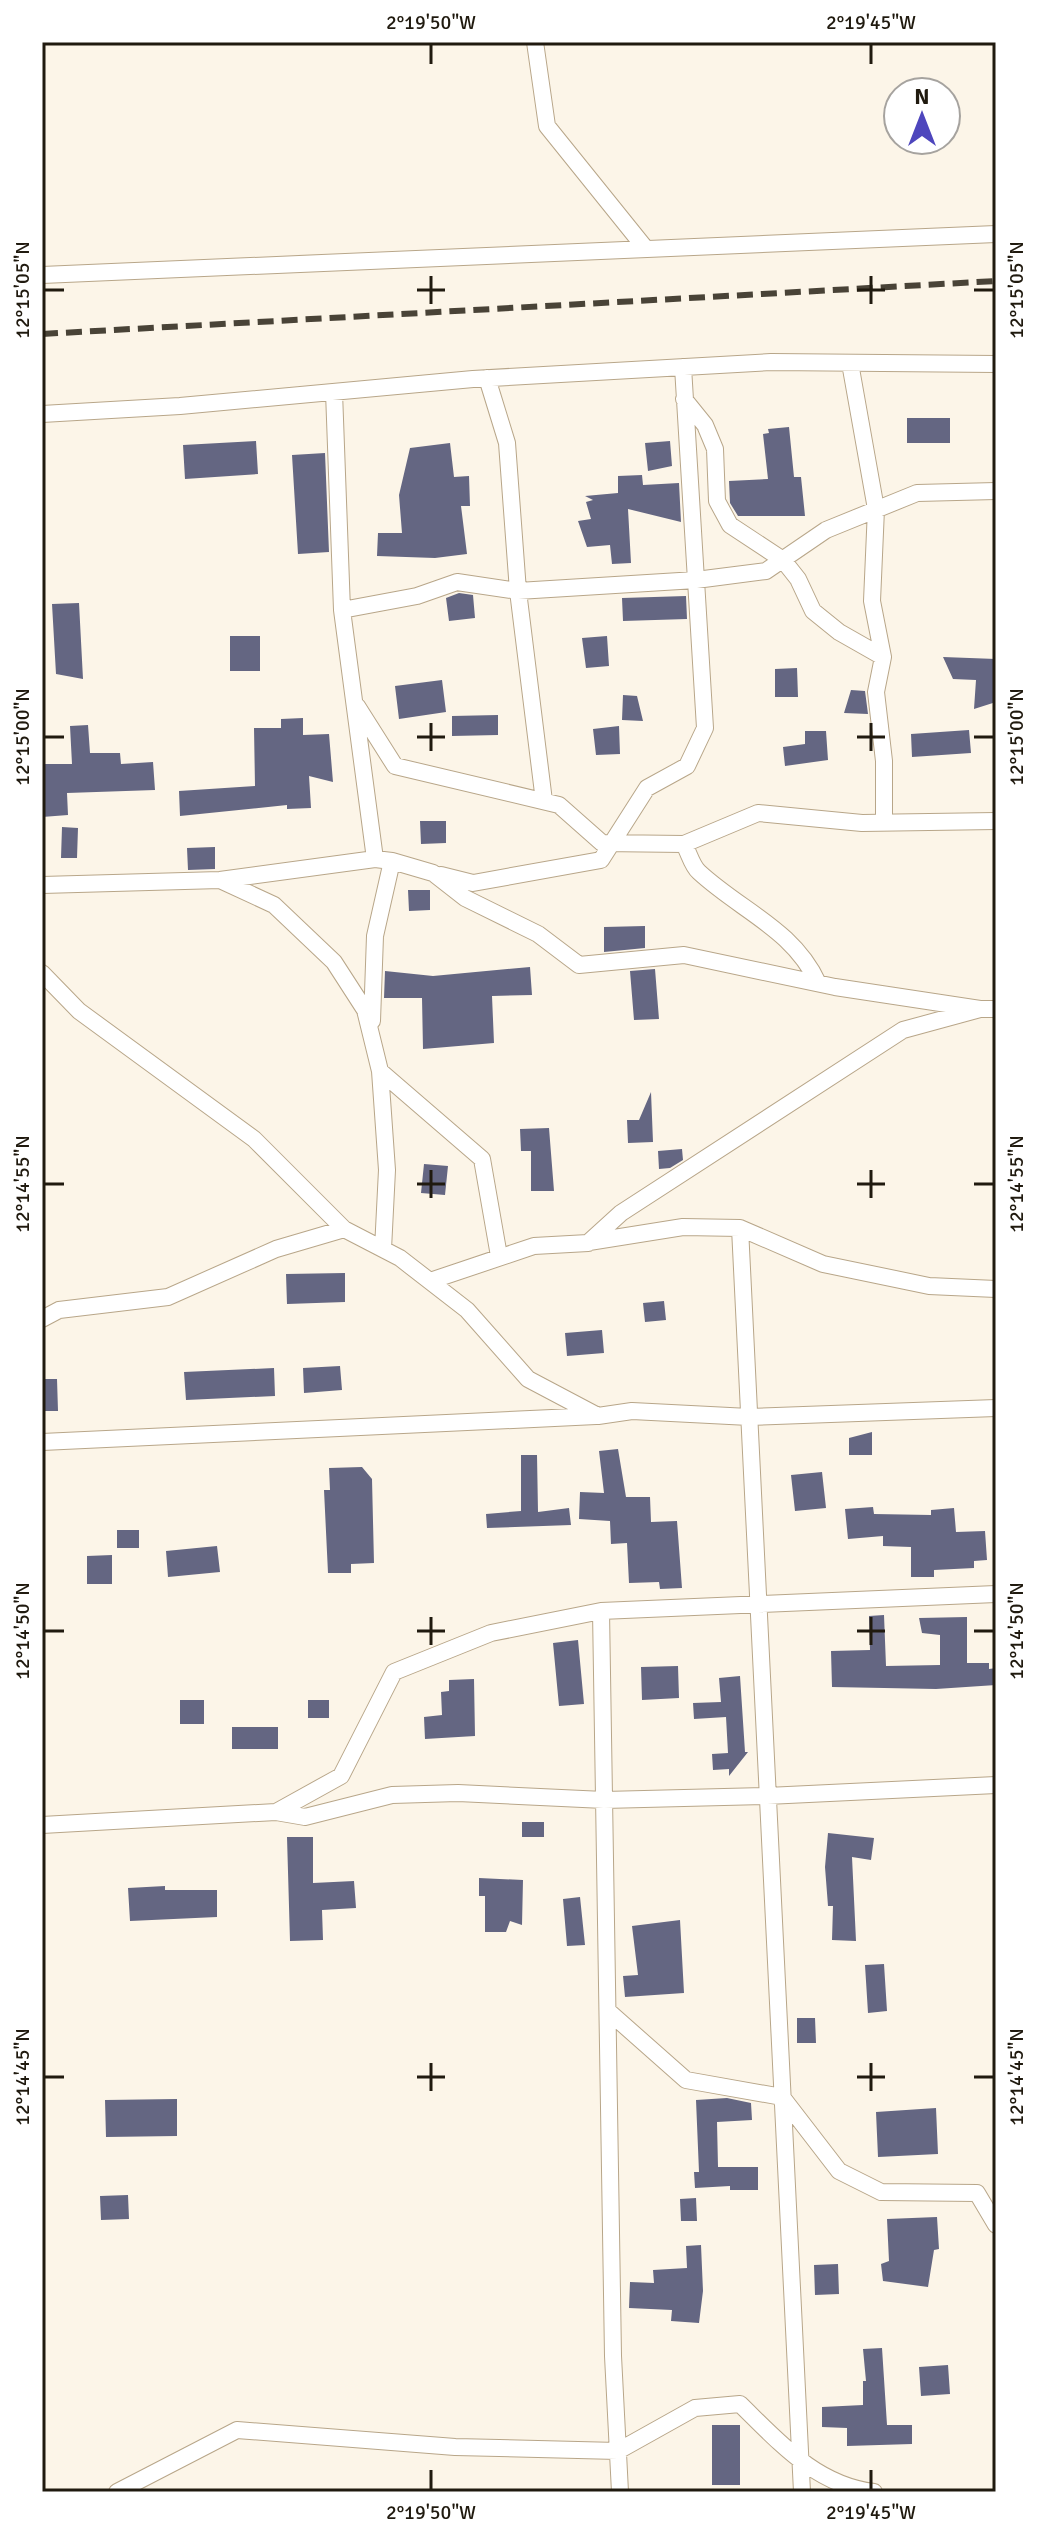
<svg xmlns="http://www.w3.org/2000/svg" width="1038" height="2534" viewBox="0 0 1038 2534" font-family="Signika,sans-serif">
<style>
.building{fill:#646682}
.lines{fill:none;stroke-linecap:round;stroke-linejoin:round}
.minor-casing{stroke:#b8a689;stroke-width:18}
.minor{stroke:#fff;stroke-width:16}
.rail{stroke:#494337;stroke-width:6;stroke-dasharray:16 8;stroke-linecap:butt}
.ticks{fill:none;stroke:#201a0f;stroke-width:3}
.neatline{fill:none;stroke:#201a0f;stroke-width:3}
.ticks-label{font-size:20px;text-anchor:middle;fill:#201a0f}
</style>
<rect width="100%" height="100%" fill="#fcf5e8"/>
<path class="building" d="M907,418H950V443H907Z
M789,427L794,477H801L805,516H738L730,503L729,481L768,479L763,434L769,433L768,429Z
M256,441L258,474L185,479L183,445Z
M670,441L672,466L648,471L645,443Z
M450,443L454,477L469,476L470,506H461L467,554L435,558L377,556L378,533H402L399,495L410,448Z
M325,453L329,552L298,554L292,455Z
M642,475L643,485L679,483L681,522L628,509L631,563L612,564L610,545L587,547L578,521L591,519L586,502L593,500L585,496L618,493V476Z
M459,593L473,595L475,618L449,621L446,598Z
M686,596L687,619L623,621L622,598Z
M79,603L83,679L56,674L52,604Z
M230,636H260V671H230Z
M607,636L609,666L586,668L582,638Z
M943,657L996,659V702L974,709L976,680L953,679Z
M797,668L798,697H775V669Z
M442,680L446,712L399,719L395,686Z
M851,690L865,691L868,714L844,713Z
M623,695L637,696L643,721L622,720Z
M498,715V735L452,736V716Z
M303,718V735L329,734L333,782L309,776L311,808L287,809V805L180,816L179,791L255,786L254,728H281V719Z
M88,725L90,753H120L121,764L153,762L155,790L67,793L68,815L42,817V764H72L70,726Z
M619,726L620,754L596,755L593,729Z
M969,730L971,753L912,757L911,734Z
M805,731H826L828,760L785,766L783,747L805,744Z
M420,821H446V843L421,844Z
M62,827L78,828L77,858H61Z
M215,847V869L188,870L187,848Z
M408,890H430V910L409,911Z
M645,926V948L604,952V927Z
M530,967L532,995L492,996L494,1043L423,1049L422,998H384L385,971L433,976Z
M655,969L659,1019L634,1020L630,971Z
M651,1092L653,1142L628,1143L627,1120H639Z
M549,1128L554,1191H531V1151H521L520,1129Z
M682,1149L683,1160L670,1168L659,1169L658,1151Z
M424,1164L448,1166L445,1195L421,1193Z
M345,1273V1302L287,1304L286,1274Z
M664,1301L666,1320L645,1322L643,1303Z
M602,1330L604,1353L567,1356L565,1333Z
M340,1366L342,1390L304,1393L303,1368Z
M274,1368L275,1396L186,1400L184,1372Z
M42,1379H57L58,1411H42Z
M872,1432V1455H849V1438Z
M618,1449L626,1497H650L651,1522L677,1521L682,1588L660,1589L659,1582L629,1583L627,1543L611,1544L610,1521L579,1519L580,1492L604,1493L599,1451Z
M521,1455H537L538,1512L569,1508L571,1525L487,1528L486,1514L521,1511Z
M362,1467L372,1479L374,1563L351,1564V1573H328L324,1490H330L329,1468Z
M822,1472L826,1508L795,1511L791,1475Z
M873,1507L874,1514L931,1515V1510L954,1508L956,1532L985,1531L987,1560L974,1561V1568L934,1570V1577H911V1547L883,1546V1536L848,1539L845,1509Z
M117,1530H139V1548H117Z
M217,1546L220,1572L168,1577L166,1551Z
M112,1555V1584H87V1556Z
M884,1615L886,1666L940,1665V1635L922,1633L919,1618L967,1617V1663H989V1669L996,1668V1685L936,1689L832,1687L831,1651L870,1650L869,1616Z
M578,1640L584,1704L559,1706L553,1643Z
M678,1666L679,1698L642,1700L641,1667Z
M740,1676L745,1752H748L729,1776V1769L713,1770L712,1754L728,1753L726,1717L694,1719L693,1703L721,1702L719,1678Z
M474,1679L475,1736L425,1739L424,1717L442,1715L441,1692L449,1691V1680Z
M180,1700H204V1724H180Z
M308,1700H329V1718H308Z
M232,1727H278V1749H232Z
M522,1822H544V1837H522Z
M828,1833L874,1838L871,1860L852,1857L856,1941L832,1940L833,1906H828L825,1867Z
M287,1837H313V1883L354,1881L356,1908L322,1910L323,1940L290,1941Z
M479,1878L523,1880L522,1925L510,1921L506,1932H485V1896H479Z
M165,1886V1890H217V1917L130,1921L128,1888Z
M580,1897L585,1945L567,1946L563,1899Z
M680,1920L684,1993L625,1997L623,1976L638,1975L632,1926Z
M884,1964L887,2011L868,2013L865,1965Z
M797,2018H815L816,2043H797Z
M727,2098L751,2103L752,2120L717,2122L718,2167H758V2190H730V2186L695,2188L694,2172H699L696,2100Z
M177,2099V2136L106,2137L105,2100Z
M936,2108L938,2154L878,2157L876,2112Z
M128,2195L129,2219L101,2220L100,2196Z
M696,2198L697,2221H681L680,2199Z
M937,2217L939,2249L934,2250L928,2287L883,2281L881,2264L889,2261L887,2219Z
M701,2245L703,2291L699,2323L671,2321L672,2310L629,2308L630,2282L654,2283L653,2270L687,2268L686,2246Z
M838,2264L839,2294L815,2295L814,2265Z
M882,2348L887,2425H912V2444L847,2446V2428L822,2427V2407L863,2405V2381H866L863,2349Z
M948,2365L950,2394L921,2396L919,2367Z
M712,2425H740V2485H712Z"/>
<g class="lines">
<defs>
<path id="minor" d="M535,42L547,126L646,249
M42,275L996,234
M850,363L876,509L872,601L883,657L876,692L884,761V823
M487,378L507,443L518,591L544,801
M334,392L342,610L375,859
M684,399L705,425L715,449L717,501L730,525L783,560L798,579L813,611L839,632L883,657
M42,414L180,406L473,379L771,362L996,364
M342,610L417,596L457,582L518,591L696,580L766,571L826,530L917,493L996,491
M357,706L395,766L559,805L602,843L684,844C689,853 692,866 699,872C741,911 793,929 818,983
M684,844L758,813L862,823L996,821
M441,875L473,883L601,860L647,788L687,766L705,728L683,367
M220,880L274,905L334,962L365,1010L380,1071L482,1159L499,1256
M42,885L220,880L375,859L392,861L433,873L465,898L538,934L579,965L684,955L835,987L980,1009
M42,973L79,1011L254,1139L344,1229L400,1258L467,1310L528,1379L598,1416L632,1411L749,1417L996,1408
M372,1021L375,936L392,861
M380,1071L387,1170L383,1249
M740,1228L802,2492
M589,1242L683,1227L740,1228L823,1264L929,1286L996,1289
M430,1281L534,1246L588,1243L621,1213L903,1030L980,1009H996
M42,1319L59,1310L168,1297L276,1249L344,1229
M42,1442L596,1416
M601,1611L613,2356L620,2492
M276,1812L341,1776L394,1672L491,1633L601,1611L996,1594
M42,1825L276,1812L305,1817L392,1795L458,1793L604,1800L767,1796L996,1785
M608,2011L686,2080L782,2097L839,2171L881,2192L977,2193L996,2225
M117,2492L237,2430L455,2447L618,2451L695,2408L740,2404C780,2443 816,2485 874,2492"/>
</defs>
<use href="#minor" class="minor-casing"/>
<use href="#minor" class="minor"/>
<path class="rail" d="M42,334L996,281"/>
</g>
<path class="ticks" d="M431,44V64M871,44V64M431,276V304M871,276V304M44,290H64M417,290H445M857,290H885M974,290H994M431,723V751M871,723V751M44,737H64M417,737H445M857,737H885M974,737H994M431,1170V1198M871,1170V1198M44,1184H64M417,1184H445M857,1184H885M974,1184H994M431,1617V1645M871,1617V1645M44,1631H64M417,1631H445M857,1631H885M974,1631H994M431,2063V2091M871,2063V2091M44,2077H64M417,2077H445M857,2077H885M974,2077H994M431,2470V2490M871,2470V2490"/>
<rect width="1038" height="2534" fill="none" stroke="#ffffff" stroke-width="88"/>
<g transform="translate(922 116)"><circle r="38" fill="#ffffff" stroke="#a6a39f" stroke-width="2"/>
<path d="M0-6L14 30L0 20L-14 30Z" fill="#4e46bd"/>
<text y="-12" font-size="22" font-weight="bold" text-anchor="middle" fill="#201a0f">N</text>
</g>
<rect x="44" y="44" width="950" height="2446" class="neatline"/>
<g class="ticks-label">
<text x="431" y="29">2°19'50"W</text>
<text x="871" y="29">2°19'45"W</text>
<text transform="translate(22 290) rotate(-90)" y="7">12°15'05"N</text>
<text transform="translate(1016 290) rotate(-90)" y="7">12°15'05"N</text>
<text transform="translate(22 737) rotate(-90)" y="7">12°15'00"N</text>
<text transform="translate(1016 737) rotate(-90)" y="7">12°15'00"N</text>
<text transform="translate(22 1184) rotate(-90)" y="7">12°14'55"N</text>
<text transform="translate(1016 1184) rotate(-90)" y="7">12°14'55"N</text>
<text transform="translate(22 1631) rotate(-90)" y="7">12°14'50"N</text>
<text transform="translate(1016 1631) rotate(-90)" y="7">12°14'50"N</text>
<text transform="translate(22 2077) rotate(-90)" y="7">12°14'45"N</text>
<text transform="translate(1016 2077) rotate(-90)" y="7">12°14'45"N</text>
<text x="431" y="2519">2°19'50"W</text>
<text x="871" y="2519">2°19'45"W</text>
</g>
</svg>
